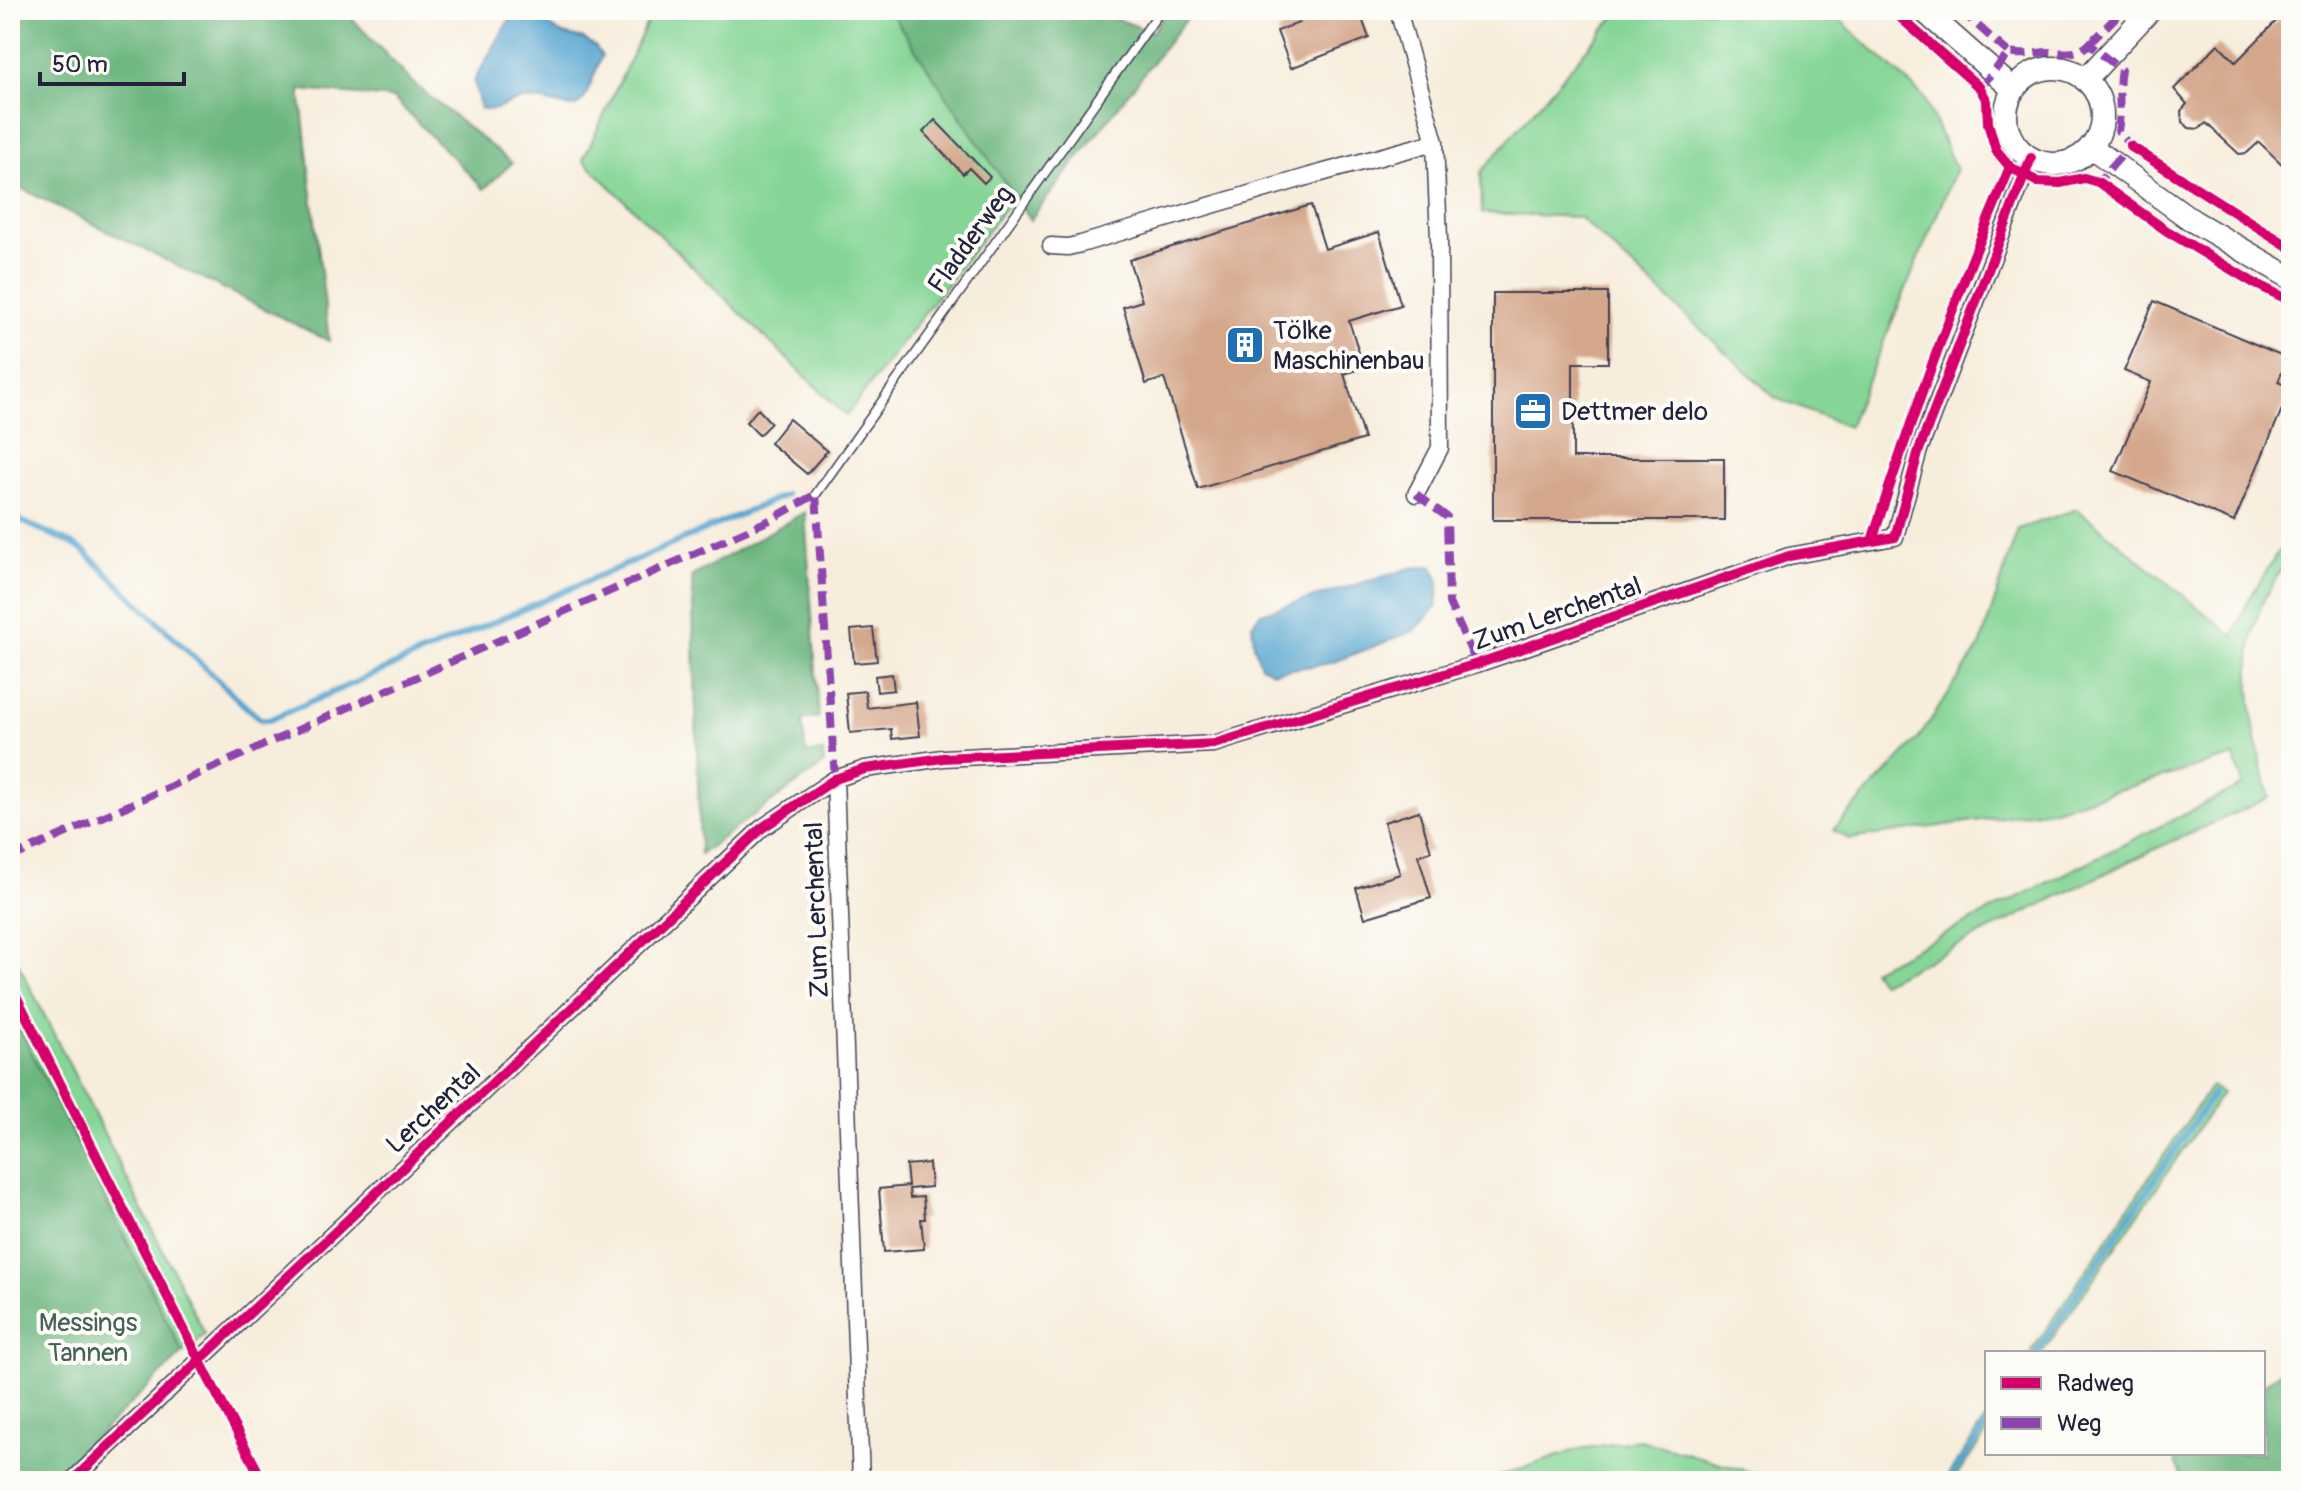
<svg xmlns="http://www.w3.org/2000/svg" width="2301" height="1491" viewBox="0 0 2301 1491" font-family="Pangolin,sans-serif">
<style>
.green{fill:#85d596;stroke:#547c68;stroke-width:2}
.forest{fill:#6cb67f;stroke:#476c5d;stroke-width:2}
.water{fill:#57a5d0;stroke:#3c6486;stroke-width:2}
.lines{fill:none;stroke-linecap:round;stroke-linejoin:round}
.stream{stroke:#57a5d0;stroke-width:6}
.building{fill:#d4a68a}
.lane-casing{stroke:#424053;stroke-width:11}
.street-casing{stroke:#424053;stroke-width:19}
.secondary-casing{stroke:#424053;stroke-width:25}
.lane{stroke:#fff;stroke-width:8}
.street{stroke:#fff;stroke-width:16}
.secondary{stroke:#fff;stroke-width:22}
.quiet{stroke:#8e44ad;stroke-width:8;stroke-dasharray:16 8;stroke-linecap:butt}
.cycleway-casing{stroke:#fdfcf7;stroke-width:15}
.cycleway{stroke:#d6006c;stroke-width:10}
.labels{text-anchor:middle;stroke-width:8;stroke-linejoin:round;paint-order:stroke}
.street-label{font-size:26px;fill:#22223b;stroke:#fdfcf7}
.poi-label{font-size:26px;fill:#22223b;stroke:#fdfcf7;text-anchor:start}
.park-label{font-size:26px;fill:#45615b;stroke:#fdfcf7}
</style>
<rect width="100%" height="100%" fill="#fdfcf7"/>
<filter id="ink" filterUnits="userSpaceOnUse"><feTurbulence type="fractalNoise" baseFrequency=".0125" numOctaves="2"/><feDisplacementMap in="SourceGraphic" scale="16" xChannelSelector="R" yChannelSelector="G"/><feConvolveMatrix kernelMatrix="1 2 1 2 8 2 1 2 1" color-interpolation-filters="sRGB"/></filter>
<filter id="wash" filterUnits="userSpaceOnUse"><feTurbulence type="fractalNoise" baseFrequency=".006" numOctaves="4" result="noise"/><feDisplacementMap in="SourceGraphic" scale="32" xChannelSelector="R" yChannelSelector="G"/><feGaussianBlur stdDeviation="1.8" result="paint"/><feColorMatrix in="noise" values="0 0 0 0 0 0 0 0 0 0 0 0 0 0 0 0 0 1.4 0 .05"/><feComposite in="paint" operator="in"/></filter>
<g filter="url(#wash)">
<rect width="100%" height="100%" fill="#f7eddc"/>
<path class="green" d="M653,10H889L1014,196L846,416L583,160Z
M1620,10H1829L1923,96L1956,169L1848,427L1775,398L1579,217L1482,213L1481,172Z
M2077,509L2233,636L2248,601L2291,531C2291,566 2275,574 2262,604C2238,662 2254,739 2269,798L2155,849L1881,983L1872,970L2243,785L2234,756L2051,810L1849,839L1833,830L1918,739L1980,646L2018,529Z
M10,947L205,1334L183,1353L10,1010Z
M2211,1086L2222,1093L2042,1353H2030Z
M1987,1417V1433L1953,1481H1944Z
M1640,1440L1782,1481H1485L1579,1449Z"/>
<path class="forest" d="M10,10H344L413,83L512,163L484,189L393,98L300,90L329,341L10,183Z
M889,10H1093L1152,32L1167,10H1193L1030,220Z
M805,512L819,717L802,720L806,753L823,752L824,764L700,854L692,576Z
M10,1010L183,1353L51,1481H10Z
M2291,1362V1481H2184L2175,1463L2186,1453H2263V1386Z"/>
<path class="water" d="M518,15L532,16L563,34L584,39L595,46L602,56L585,98L576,107C555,107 539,96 517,101C500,106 497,113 480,108L474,81L508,22Z
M1433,566L1439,582L1437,607L1414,631L1331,663L1273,672L1261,666L1254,645L1252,624L1261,613L1411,568Z"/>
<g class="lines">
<path class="stream" d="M10,516L73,544L85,552L244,705L260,719L269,720L785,495
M2036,1353L2213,1094
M1948,1481L1987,1424"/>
</g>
<g id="blocks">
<path class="building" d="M1294,10H1359L1369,38L1291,68L1277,31L1299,23Z
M2287,10H2291V173L2259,142L2247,153L2239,154L2206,123L2199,129L2189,128L2182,121L2181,111L2187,104L2174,89L2218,44L2236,62Z
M935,120L990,177L984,183L969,168L963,174L923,132Z
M1311,205L1325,249L1379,232L1401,305L1349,321L1364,368L1344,374L1364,439L1198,489L1164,378L1146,384L1123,307L1142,301L1129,260Z
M1493,293H1608V363H1573V458H1724V520H1493Z
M2154,301L2288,358L2278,382L2291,388L2234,522L2113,471L2151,382L2124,371Z
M758,409L771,423L759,435L746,422Z
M789,419L827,451L807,474L770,443Z
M873,628L877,661L854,663L851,630Z
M892,674L894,690L877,692L875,676Z
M865,691L867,708L916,702L920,736L892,739L891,729L850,733L846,693Z
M1419,811L1431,851L1418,855L1431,898L1365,918L1356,888L1400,874L1384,822Z
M929,1163L931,1187L909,1189L910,1198L923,1197L925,1219H921L924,1249L884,1252L879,1189L908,1186L906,1165Z"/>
</g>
</g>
<g filter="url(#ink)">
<use href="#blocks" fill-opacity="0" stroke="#424053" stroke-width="2"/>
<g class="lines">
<defs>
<path id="lane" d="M816,494L1161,10"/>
<path id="street" d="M1398,10L1435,142L1439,239L1440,448L1416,494
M1051,246L1068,247L1081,244L1310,176L1435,142
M835,779L861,1481
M72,1481L762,828L835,779L865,769L943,758L1214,744L1477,664L1789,556L1895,537L1919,450L2031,158"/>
<path id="secondary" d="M1923,10L2014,90
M2006 116a48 48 0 1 1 96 0a48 48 0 1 1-96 0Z
M2085,80L2150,10
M2091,147L2193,221L2291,278"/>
</defs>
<use href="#lane" class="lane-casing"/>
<use href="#street" class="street-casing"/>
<use href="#secondary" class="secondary-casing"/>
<use href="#lane" class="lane"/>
<use href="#street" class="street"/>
<use href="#secondary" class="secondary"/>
<path class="quiet" d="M1960,10L2009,53
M2089,44L2123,10
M1980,88L2009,53C2026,56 2031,53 2047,52C2062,52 2077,56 2089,44L2121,70C2117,91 2122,110 2118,131L2130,146L2098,182
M1416,494L1447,517L1449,603L1477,664
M10,858L772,519L816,494L835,779"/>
<defs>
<path id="cycleway" d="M1892,10L1980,88L1987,101L1988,123L1996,150L2010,167L2038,182L2060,183L2084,178L2098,182L2167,231L2254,283L2291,301
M2130,146L2291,248
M1872,541C1912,413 1958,291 2010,167
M10,984L209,1379L263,1481
M72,1481L762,828L835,779L865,769L943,758L1214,744L1477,664L1789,556L1895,537L1919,450L2031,158"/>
</defs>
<use href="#cycleway" class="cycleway-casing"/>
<use href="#cycleway" class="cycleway"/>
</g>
</g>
<defs>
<symbol id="building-square" viewBox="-11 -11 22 22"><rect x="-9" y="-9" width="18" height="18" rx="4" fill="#1f6fb2" stroke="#fdfcf7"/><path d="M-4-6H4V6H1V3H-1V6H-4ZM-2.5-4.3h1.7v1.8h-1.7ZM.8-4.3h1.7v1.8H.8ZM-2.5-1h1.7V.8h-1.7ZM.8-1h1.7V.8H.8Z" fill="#fff"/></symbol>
<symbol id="office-square" viewBox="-11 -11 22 22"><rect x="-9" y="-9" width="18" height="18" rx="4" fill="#1f6fb2" stroke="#fdfcf7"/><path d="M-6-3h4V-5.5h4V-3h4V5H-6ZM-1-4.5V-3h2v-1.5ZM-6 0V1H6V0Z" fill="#fff"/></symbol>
</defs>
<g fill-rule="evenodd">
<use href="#building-square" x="1223" y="323" width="44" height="44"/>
<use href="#office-square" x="1511" y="389" width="44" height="44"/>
</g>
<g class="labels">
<g class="street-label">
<text transform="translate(970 239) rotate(-54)" y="9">Fladderweg</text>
<text transform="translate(1557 613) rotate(-19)" y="9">Zum Lerchental</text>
<text transform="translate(816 910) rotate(-92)" y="9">Zum Lerchental</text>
<text transform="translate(433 1108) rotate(-43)" y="9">Lerchental</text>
</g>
<g class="poi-label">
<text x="1273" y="339">Tölke<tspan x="1273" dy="30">Maschinenbau</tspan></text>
<text x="1561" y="420">Dettmer delo</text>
</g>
<g class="park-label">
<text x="88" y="1331">Messings<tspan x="88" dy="30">Tannen</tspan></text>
</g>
</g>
<rect width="2301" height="1491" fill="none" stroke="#fdfcf7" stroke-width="40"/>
<rect x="1985" y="1351" width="280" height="104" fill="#fdfcf7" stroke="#a5a5ac" stroke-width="2"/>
<rect x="2001" y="1377" width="40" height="12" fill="#d6006c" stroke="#a5a5ac" stroke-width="2"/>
<text x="2057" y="1391" font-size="24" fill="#22223b">Radweg</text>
<rect x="2001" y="1417" width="40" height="12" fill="#8e44ad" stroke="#a5a5ac" stroke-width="2"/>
<text x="2057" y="1431" font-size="24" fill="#22223b">Weg</text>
<path d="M40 72v12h144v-12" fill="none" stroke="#22223b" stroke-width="4"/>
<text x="52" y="72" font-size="24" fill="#22223b" stroke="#fdfcf7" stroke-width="6" paint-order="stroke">50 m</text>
</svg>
